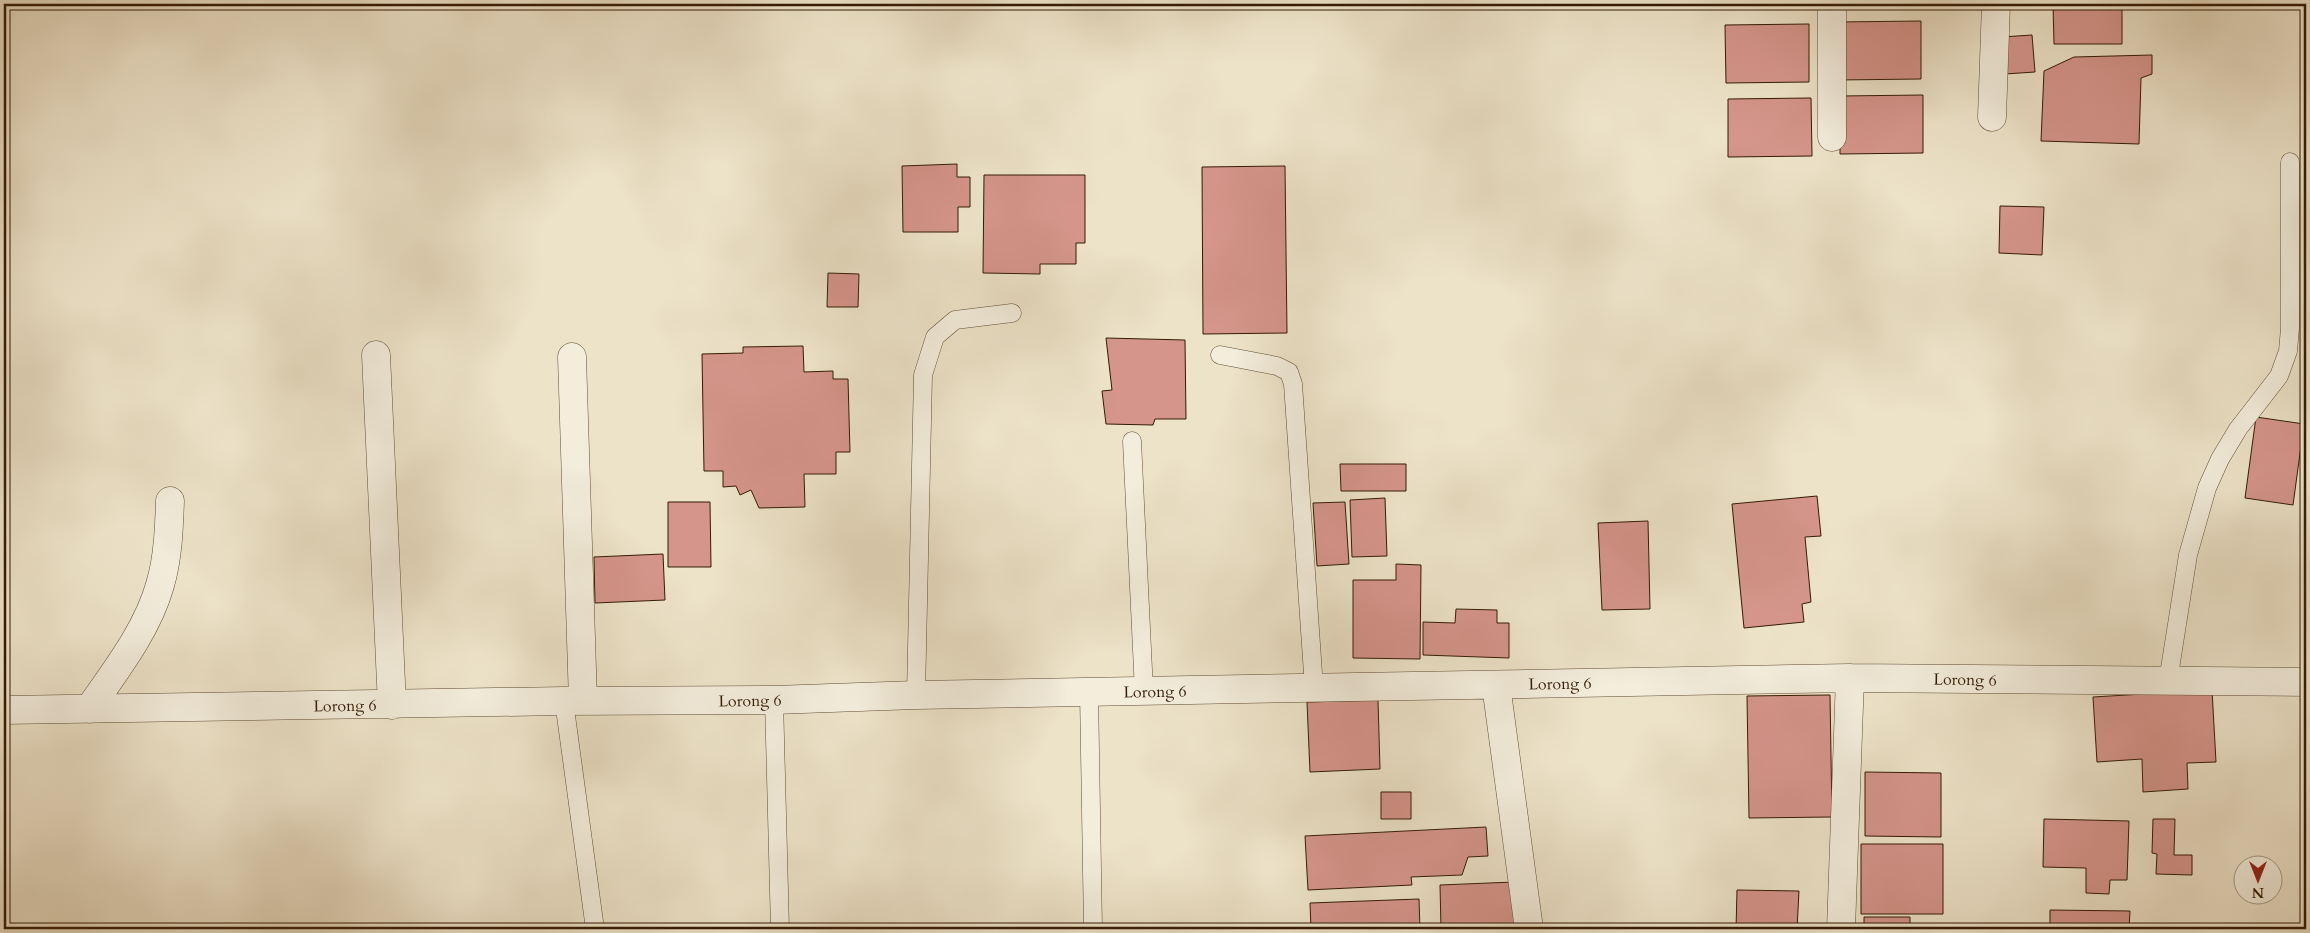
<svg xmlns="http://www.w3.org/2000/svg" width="2310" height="933" viewBox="0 0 2310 933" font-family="Cardo,serif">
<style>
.building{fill:#d5958b;stroke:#341b04}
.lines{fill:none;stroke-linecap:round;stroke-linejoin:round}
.lane-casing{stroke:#624d35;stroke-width:19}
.street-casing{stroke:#624d35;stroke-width:29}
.lane{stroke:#f3eddc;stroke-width:18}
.street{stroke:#f3eddc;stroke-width:28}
.labels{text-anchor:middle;stroke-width:4.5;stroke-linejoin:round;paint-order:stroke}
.street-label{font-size:16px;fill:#341b04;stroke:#f3eddc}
</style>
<rect width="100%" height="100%" fill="#ede3c9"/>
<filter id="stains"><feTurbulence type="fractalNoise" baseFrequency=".004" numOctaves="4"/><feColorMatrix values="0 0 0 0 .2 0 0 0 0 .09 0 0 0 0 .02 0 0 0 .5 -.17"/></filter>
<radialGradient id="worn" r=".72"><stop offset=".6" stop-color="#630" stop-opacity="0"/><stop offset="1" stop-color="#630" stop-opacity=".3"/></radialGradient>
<path class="building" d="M2053,4H2122V44H2054Z
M1921,21V79L1838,80L1837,22Z
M1809,24V82L1726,83L1725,25Z
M2032,35L2035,72L2005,74L2002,37Z
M2152,55V74L2141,78L2139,144L2041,141L2044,71L2074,57Z
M1923,95V153L1840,154V96Z
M1811,98L1812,156L1728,157V99Z
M957,164V177H970V207H958V232H903L902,166Z
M1285,166L1287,333L1203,334L1202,167Z
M984,175H1085V243H1076V264H1040V274L983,273Z
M2000,206L2044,207L2042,255L1999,253Z
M828,273L859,274L858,307H827Z
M1106,338L1185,340L1186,419H1155L1153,425L1106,424L1102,391L1112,390Z
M803,346L804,372L833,371V379H848L850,452H836V474H804L805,507L759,508L751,490L740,495L736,486L723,487V471H704L702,354L743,353V347Z
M2256,417L2304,424L2293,505L2245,498Z
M1340,464H1406V491H1341Z
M1817,496L1821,536L1805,537L1811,602L1802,604L1804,622L1744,628L1732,504Z
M1385,498L1387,556L1352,557L1350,500Z
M668,502H710L711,567H668Z
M1345,502L1349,564L1317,566L1313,503Z
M1648,521L1650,609L1602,610L1598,523Z
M663,554L665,600L595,603L594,557Z
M1396,564L1421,565L1420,659L1353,658V580H1396Z
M1456,609L1497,610V623H1509V658L1423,655V622L1455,623Z
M2212,690L2216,762L2187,763L2188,789L2143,792L2142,759L2097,762L2093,697Z
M1830,695L1832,817L1749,818L1747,696Z
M1378,700L1380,769L1310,772L1307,702Z
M1865,772L1941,773V837L1865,836Z
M1381,792H1411V819H1381Z
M2044,819L2129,821L2127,880H2110L2109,894L2086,893V868L2043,867Z
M2153,819H2175L2174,855H2192V875L2156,874L2157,854L2152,853Z
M1486,827L1488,856L1468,857L1462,875L1411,877L1412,885L1308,890L1305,836Z
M1861,844H1943V914H1861Z
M1514,882L1516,929H1441L1440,885Z
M1737,890L1799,891L1797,929H1736Z
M1419,899L1420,929H1311L1310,903Z
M2050,910L2130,911L2129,929H2050Z
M1864,917H1910V929H1864Z"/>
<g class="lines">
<defs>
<path id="lane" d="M1220,355L1277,366L1289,372L1293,384L1314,688
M1132,441L1144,691
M2168,681L2188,555L2207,488L2220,459L2238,429L2279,376L2288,351L2290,328V162
M1089,692L1093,929
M916,695L923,375L935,337L955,320L1012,313
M774,700L780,929
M564,701L595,929"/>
<path id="street" d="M1832,4V137
M1992,117L1996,4
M376,355L392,705
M572,357L583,701
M1496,685L1529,929
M89,709C115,671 147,631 160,585C168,558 169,529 170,501
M4,710L564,701L774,700L916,695L1850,678L2306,682
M1841,929L1850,678"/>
</defs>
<use href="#lane" class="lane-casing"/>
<use href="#street" class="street-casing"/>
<use href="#lane" class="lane"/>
<use href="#street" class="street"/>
</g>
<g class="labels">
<g class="street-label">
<text transform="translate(1965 679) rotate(1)" y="6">Lorong 6</text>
<text transform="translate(1560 683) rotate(-1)" y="6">Lorong 6</text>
<text transform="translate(1155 691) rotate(-1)" y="6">Lorong 6</text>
<text transform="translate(750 700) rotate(-1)" y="6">Lorong 6</text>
<text transform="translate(345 705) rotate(-1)" y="6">Lorong 6</text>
</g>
</g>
<rect width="2310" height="933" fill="none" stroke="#ede3c9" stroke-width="20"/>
<rect x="5" y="5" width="2300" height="923" fill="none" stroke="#341b04" stroke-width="2.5"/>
<rect x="10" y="10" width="2290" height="913" fill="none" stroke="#341b04"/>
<g transform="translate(2258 880) rotate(180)"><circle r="24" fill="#f3eddc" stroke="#a79986"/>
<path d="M0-4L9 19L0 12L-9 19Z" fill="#8f2418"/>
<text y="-8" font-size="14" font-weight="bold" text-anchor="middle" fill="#341b04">N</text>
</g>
<rect width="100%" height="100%" filter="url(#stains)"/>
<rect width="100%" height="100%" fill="url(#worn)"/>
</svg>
